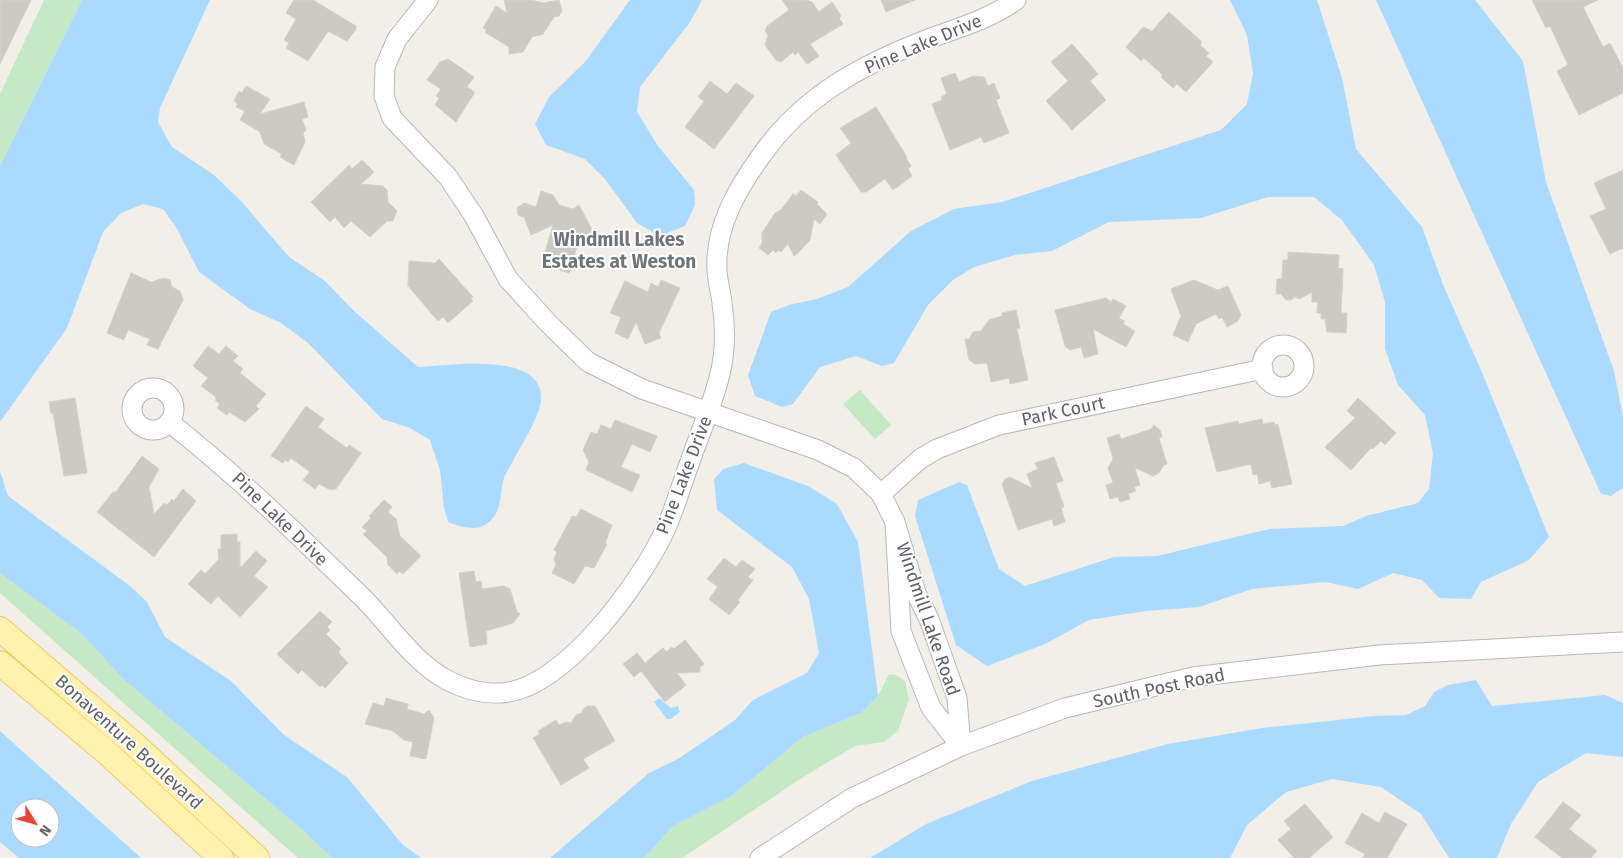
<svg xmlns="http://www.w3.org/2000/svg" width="1623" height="858" viewBox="0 0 1623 858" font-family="'Fira Sans',sans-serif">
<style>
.green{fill:#c5e8c5}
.water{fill:#aadaff;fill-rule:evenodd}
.building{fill:#cccac5;stroke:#d6d1c6}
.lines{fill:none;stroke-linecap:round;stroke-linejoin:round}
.minor-casing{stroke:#b5b8bc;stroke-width:21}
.major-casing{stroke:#f2c960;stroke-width:26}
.minor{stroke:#fff;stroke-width:19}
.major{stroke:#fff2af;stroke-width:24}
.labels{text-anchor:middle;stroke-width:4;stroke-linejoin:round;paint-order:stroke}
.street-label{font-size:18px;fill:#5f6368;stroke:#fff}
.neighbourhood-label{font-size:19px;font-weight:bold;fill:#70757a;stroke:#fff}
</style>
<rect width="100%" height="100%" fill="#f1efe8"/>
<path class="green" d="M44,0H82L0,166V94Z
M860,390L891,425L875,439L843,404Z
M0,573L82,634L123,679L304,831L332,858H298L0,593Z
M889,674L896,675L905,681L909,699L898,731L884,742L855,746L803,777L682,858H644L673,826L730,797L803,737L861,713L878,696Z"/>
<path class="water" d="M82,0H210L160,108L158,122L172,147L214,175L241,201L289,257L325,281L354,311L418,367C447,366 538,351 541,395C543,413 521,445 513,461C510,467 506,472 504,478C499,495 503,511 488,523C478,532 460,527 448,522L444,508L440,470L430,440L410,428L382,419L308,343L281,323L250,309L199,272L176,227L163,209L143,204L121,213L103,232L67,328L0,422V166Z
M630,0H702L690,22L640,87L637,112L658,146L694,190L695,205L685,226L659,236L637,223L605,179L585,159L546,145L535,124L549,97L585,62Z
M1230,0H1317L1342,78L1356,149L1422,227L1444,287L1481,370L1549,537L1529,560L1481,582L1471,599L1439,598L1422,580L1393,573L1358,589L1326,582L1252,589L1199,607L1146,611L1089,620L1045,644L987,666L956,645L915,516L918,500L959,482L967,485L999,569L1025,586L1114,557L1157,556L1269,529L1343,526L1366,516L1418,503L1429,489L1433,453L1425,415L1398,385L1385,349V302L1374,265L1342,220L1314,197H1268L1201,218L1109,222L1052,251L1015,255L974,267L953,280L928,305L894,363L882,366L856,356L820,367L793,404L782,407L755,396L748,375L771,312L789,305L817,299L848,287L911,231L954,209L1002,202L1221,130L1247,104L1253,73L1247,35Z
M1376,0H1475L1523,61L1546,182L1614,371L1623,417V488L1611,496L1601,494Z
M744,463L808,486L837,504L858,542L878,696L861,713L803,737L730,797L673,826L644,858H550L649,773L678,759L735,720L753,700L807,673L819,653L809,599L792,567L717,510L714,479L723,469Z
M0,471L8,496L130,586L147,602L165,637L231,681L284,735L347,777L402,844L421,858H332L304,831L123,679L82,634L0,573Z
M1476,680L1492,706L1605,695L1623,703V757L1586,753L1538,782L1511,824L1497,858H1449L1421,814L1381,787L1332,779L1286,792L1247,825L1230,858H870L926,824L1032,781L1168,744L1262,728L1374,716L1406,715L1425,706L1434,692L1448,685Z
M659,698L671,708L678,706L680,712L671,719H667L654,702Z
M0,731L141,858H19L0,842ZM20,808H50V838H20Z"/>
<path class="building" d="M0,0H31L0,64Z
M294,0H313L356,26V29L347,41L328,31L308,61L286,48L289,43L284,40L296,19L286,13Z
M504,0H532L543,3L559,0L562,11L559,16L554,17L543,34L532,37L523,52L509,54V47L485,32L487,30L483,28L496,6L507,13Z
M782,0H806L812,2L819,12L832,2L841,16L839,18L843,24L810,44L819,56L807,64L798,52L795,55L793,52L781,62L776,60L765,45L768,35L765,31L767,26L789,10Z
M881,0H915L886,12Z
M1532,0H1598L1583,7L1603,47L1610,43L1623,68V93L1579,115L1557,71L1568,65L1550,26L1546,28Z
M1169,12L1202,42L1200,45L1209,53L1206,56L1213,62L1186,92L1177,84L1173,88L1161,77L1163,75L1144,58L1141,61L1126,47L1143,27L1152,31Z
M1072,44L1098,74L1090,81L1106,100L1072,130L1046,101L1068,81L1051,62Z
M448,59L474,77L467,87L475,92L456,122L435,105L439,98L436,96L441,89L427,80L440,62Z
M955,73L959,82L973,76L984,77L988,86L994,83L1000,98L996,100L1009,133L984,143L981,137L950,150L932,104L942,100L941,97L947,94L941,78Z
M710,81L727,94L736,83L754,96L714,149L685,127L704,101L698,97Z
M246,86L270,99L260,114L304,102L308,117L302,119L306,130L303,133L305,142L294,165L280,157L282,154L264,144L260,132L240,120L245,111L236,107L238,104L234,101L239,91L242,93Z
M876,107L907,157L906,158L911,166L908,169L912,176L893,190L885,179L866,192H861L836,155L851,143L840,128Z
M362,160L374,172L361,184L383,186L387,190L388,202L397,211L393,221H387L370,237L351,221L344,228L335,217L330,222L311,202L349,165L352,169Z
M1623,170V248L1610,254L1590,216L1606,209L1594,183Z
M801,190L818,202L817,204L827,214L820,224L814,219L810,240L799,252L794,256L788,244L781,252L778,250L776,253L773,250L768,255L759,248L762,243V233L775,213L781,210L793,194L796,196Z
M541,191L553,195L559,205L573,209L579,205L594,233L578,243L569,273L553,268L556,259L547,257L545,252L553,225L531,235L524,217L518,215L517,208L524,203L536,207Z
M1288,252L1339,255L1338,268L1343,269L1341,313H1347L1346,333L1327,332L1325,319H1321V313H1317L1318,302H1312V292L1300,299L1294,297L1291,300H1286L1281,294H1276L1277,279H1282L1283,260H1288Z
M439,259L473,297L471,299L473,301L448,323L443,317L438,321L408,286L409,261L435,263Z
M131,273L151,282L164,278L170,280L172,287L180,291L183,300L158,349L147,345L150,339L128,330L124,340L107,333Z
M661,280L680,288L659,333L661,338L645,344L636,322L628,339L615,333L621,317L610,313L625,281L648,292L651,283L658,287Z
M1194,280L1218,290L1228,286L1241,315L1238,321L1227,327L1222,317L1219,319L1216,314L1196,324L1188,342L1173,335L1181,316L1171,289Z
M1106,298L1111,302L1113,299L1126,306L1119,318L1125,321L1123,324L1135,331L1126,347L1093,329L1098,354L1084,358L1081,347L1070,350L1065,346L1055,310Z
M1016,310L1020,328L1017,329L1028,380L1010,384L1009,378L991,382L987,363L975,364L969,360L965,339H969L973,332L981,331L989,320L1002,316V313Z
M208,346L219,354L226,346L238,356L233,361L243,369L240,373L266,394L256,406L259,409L245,422L229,412L227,415L217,408L220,404L215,400L216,397L201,386L208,378L193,366Z
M75,398L87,473L64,476L53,413H51L49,402Z
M1358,398L1396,433L1385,445L1381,441L1373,449L1371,448L1351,470L1325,447L1355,418L1347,411Z
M306,406L324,419L318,427L347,448L349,445L361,453L336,489L331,490L319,484L315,489L303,480L310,472L291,458L288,462L285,460L283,463L271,456Z
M1262,419L1263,424L1274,422L1275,425L1278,424L1292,484L1272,488L1270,481L1259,484L1257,474L1253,475L1251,464L1217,472L1205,428L1238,421L1239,424Z
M615,420L657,436L650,452L632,444L621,467L640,475L632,492L586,470L589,462L583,450L591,432L597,434L601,425L611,429Z
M1154,425L1160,430L1162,437L1159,438L1167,464L1164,465L1159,473L1153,476L1135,468L1140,485L1134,487L1136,491L1128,494L1130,499L1120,502L1118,497L1110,499L1106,485L1113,483L1108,468L1113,459L1107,438L1119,434L1121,439L1151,429Z
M142,456L159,469L149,487L154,514L164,503L167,505L172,499L174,501L183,489L196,501L154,557L97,512L113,492H116Z
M1054,457L1063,481L1056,483L1064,507H1061L1065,522L1054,526L1052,519L1018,530L1002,484L1005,479L1010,477L1032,488L1027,474L1038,469L1035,463Z
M384,500L392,507L388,512L396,519L400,536L421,556L403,574L399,571L397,574L388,565L387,557L363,534L367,531L362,527L371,518L369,516Z
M581,509L612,525L605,543L607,544L594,568L585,566L574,584L552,573L556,565L554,559L557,552L554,550L572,516L576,517Z
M237,534V542H240V568L256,551L267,561L254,576L268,587L240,617L218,596L211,604L188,584L201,570L205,574L219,559L218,549H221V535Z
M724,558L736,567L742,560L755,569L748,577L753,580L738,600L740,602L729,615L709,599L718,587L707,579Z
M474,571L476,582L481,581L482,589L504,586L510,589L517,612L520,614L513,623L486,631L487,644L470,647L459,573Z
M320,611L332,622L327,627L330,630L326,634L341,649L338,652L348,663L325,688L322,685L320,687L302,670L298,674L277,654Z
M685,640L704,664L700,667V672L677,673L686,685L665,702L641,671L634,677L623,664L637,653L645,663L663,648L666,652L672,647L674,649Z
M386,698L408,704L407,709L424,714L429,710L434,718L426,759L410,756L413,742L404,740L393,731L365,724L373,703L384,706Z
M588,706H595L615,741L583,759L589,768L561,785L533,738L540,734L538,731L556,720L559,725L566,722L571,723L576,715L582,713L583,709Z
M1563,802L1581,815L1569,829L1597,851L1591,858H1562L1535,837Z
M1305,804L1333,837L1309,858H1294L1278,840L1291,829L1284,821Z
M1385,812L1407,824L1387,858H1363L1365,854L1345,843L1362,813L1379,823Z"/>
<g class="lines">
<defs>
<path id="minor" d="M428,0L397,39L385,67L384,96L392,118L448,177L474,216L508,279L548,323L588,362L642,389L818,450L854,468L881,494L895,522L916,593L929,619L957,698L961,746L931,708L901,631L895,522
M1262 366a21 21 0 1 1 42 0a21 21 0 1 1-42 0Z
M132 409a21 21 0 1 1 42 0a21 21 0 1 1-42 0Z
M169,422C238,476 300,537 363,598C390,625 413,662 447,680C462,688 482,694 500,693C563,691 642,581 666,528C676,505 683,480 692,456C701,431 712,405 719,378C726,352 726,329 722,303C721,292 717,280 717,269C715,227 737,189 761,156C803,96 861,65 928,39C958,28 990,19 1016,0
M881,494L920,459L937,449L999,425L1263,369
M760,858L852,798L961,746L1065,708L1193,677L1379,655L1623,642"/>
<path id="major" d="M0,629L134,744L257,858
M0,663L105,751L221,858"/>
</defs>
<use href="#minor" class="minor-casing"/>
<use href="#major" class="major-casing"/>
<use href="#minor" class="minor"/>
<use href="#major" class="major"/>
</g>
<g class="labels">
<g class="street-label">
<text transform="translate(923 44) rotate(-23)" y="6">Pine Lake Drive</text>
<text transform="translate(1063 411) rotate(-12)" y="6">Park Court</text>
<text transform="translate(684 475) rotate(-69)" y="6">Pine Lake Drive</text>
<text transform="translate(280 519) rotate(44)" y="6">Pine Lake Drive</text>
<text transform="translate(928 619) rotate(71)" y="6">Windmill Lake Road</text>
<text transform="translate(1159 688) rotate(-12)" y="6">South Post Road</text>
<text transform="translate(129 742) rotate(42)" y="6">Bonaventure Boulevard</text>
</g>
<g class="neighbourhood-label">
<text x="619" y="246">Windmill Lakes<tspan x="619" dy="22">Estates at Weston</tspan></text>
</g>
</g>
<g transform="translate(35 823) rotate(127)"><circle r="24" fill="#ffffff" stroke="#bfc1c3"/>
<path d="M0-4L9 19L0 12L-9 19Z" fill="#ea4335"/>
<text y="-8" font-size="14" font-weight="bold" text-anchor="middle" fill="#5f6368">N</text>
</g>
</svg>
